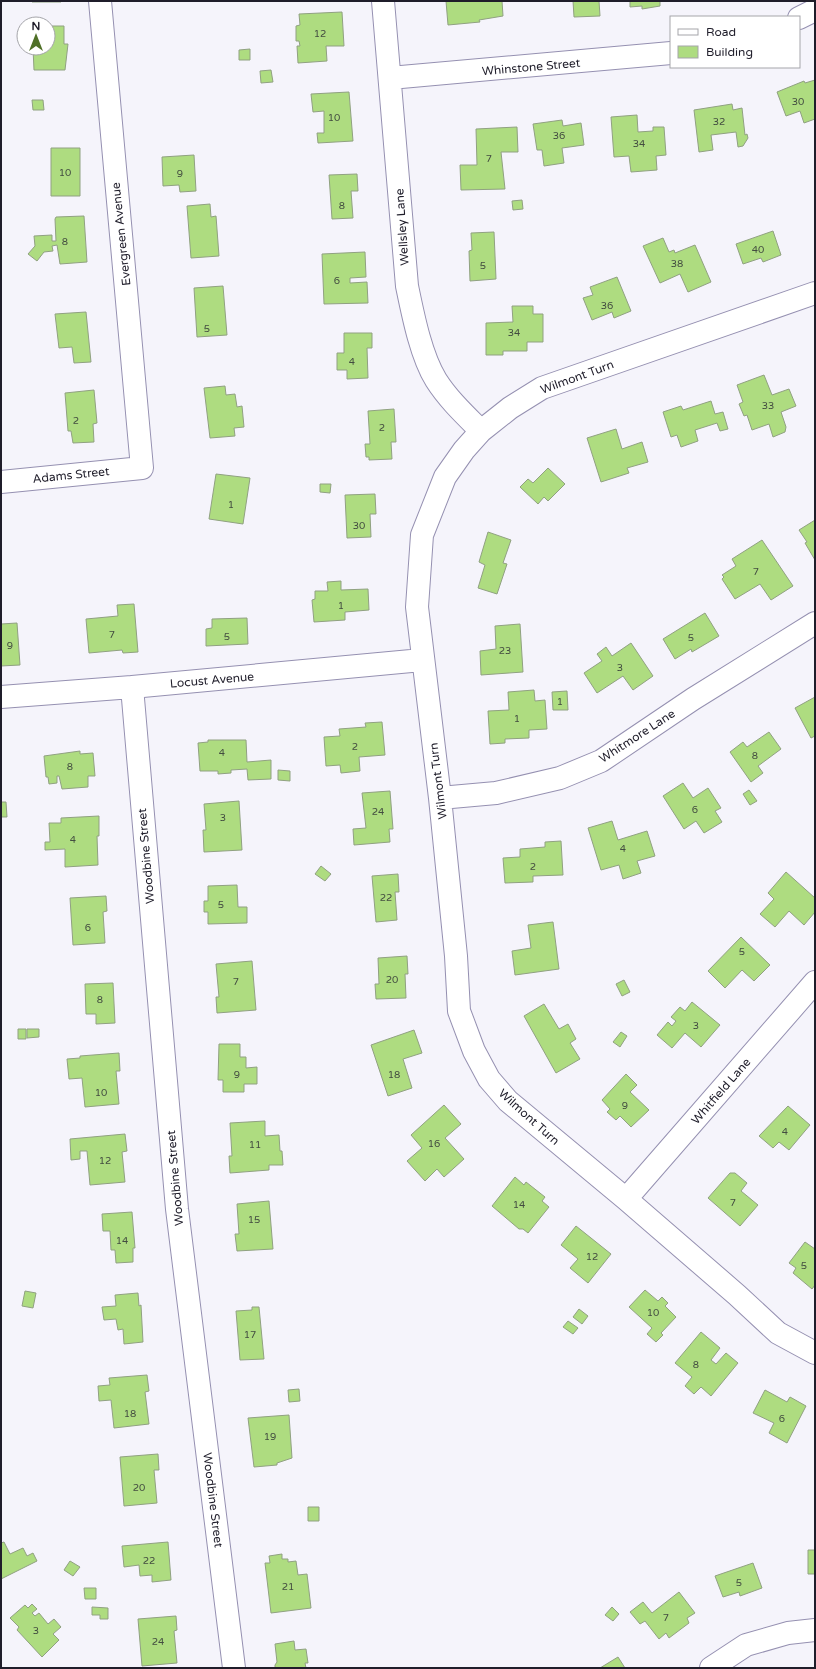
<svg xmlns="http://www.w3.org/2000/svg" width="816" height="1669" viewBox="0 0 816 1669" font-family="'Varela Round',sans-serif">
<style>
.building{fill:#aedc80;stroke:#90a181}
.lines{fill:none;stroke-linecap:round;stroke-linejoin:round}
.minor-casing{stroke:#9590b1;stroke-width:24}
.minor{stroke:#fff;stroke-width:22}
.labels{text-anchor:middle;stroke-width:3.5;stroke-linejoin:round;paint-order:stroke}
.number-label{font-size:10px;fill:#434d40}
.street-label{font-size:12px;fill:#1f1d2a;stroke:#fff}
</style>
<rect width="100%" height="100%" fill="#f5f4fb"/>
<path class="building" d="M32,1H61V2H32Z
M446,1H502L503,16L479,20L480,22L448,25Z
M573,1H599L600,16L574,17Z
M630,1H660V6L642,9V6L630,7Z
M342,12L344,46H326L327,61L298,63L297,46H300L299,41H296V26L300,25L299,14Z
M48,26H64V44H68L65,70H34L33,48H48Z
M250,49V60H239V50Z
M271,70L273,82L261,83L260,71Z
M815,80V119L804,123L800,111L786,116L777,92L804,81L805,83Z
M349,92L353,141L318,143L317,133H324V111L313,112L311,94Z
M32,100H43L44,110H33Z
M732,104L733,110L742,108L745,135L747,134L748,138L743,146L738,147L736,132L711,135L713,150L699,152L694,110Z
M637,115L638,132L653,131V127H664L666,155L656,156L657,170L631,172L629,156L614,157L611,117Z
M562,120L563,126L581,123L584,145L562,148L564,163L544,166L542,150H537L533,124Z
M517,127L518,152H501L505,189L461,190L460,165H477L476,129Z
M51,148H80V196H51Z
M194,155L196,191L180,192L179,185L163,186L162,157Z
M357,174L358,191H351L353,218L332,219L329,175Z
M522,200L523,209L513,210L512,201Z
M210,204L211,217L216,216L219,256L191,258L187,206Z
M84,216L87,262L60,264L57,245L52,246L53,251L44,252L37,261L28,254L35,246L34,236L52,235V241H56L55,219L56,217Z
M773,231L781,255L763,262L761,258L743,264L736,244Z
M494,232L496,279L470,281L469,251L472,250L471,233Z
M663,238L669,252L674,250L675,253L695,245L711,282L688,292L680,274L660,283L643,246Z
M365,252L366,277L350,278V283L367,282L368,303L324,304L322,254Z
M617,277L631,311L614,318L612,312L592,320L583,298L593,295L590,287Z
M223,286L227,335L197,337L194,288Z
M512,306H533V314H543V342H527V351H503V355H486V323L513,322Z
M86,312L91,362L74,363L72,347L59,348L55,314Z
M344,333H372V348H367L368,378L347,379V370H337V353H344Z
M764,375L772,395L789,389L796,406L781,412L786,427L785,432L773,437L769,424L752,430L747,415L744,416L739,404L743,402L737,385Z
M225,386L226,395L235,394L237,407L242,406L244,427L234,428L235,436L210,438L204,388Z
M94,390L97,423L93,424L94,442L73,443L71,431H68L65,393Z
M711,401L715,414L723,412L728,429L720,431L717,423L695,430L698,441L681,447L677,435L671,437L663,412L681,406L683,410Z
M394,409L396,442H391L392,459L369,460V457H366L365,444H370L368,411Z
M616,429L622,449L642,442L648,462L627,468L629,473L601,482L587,438Z
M548,468L565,484L548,501L544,497L538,504L520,487L528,479L533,483Z
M216,474L250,478L243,524L209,519Z
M320,484H331L330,493L320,492Z
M375,494L376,514H370L371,537L347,538L345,495Z
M815,520V560L805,543L807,542L799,530Z
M488,532L511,540L503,563L507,564L497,594L478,588L485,565L479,562Z
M762,540L793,586L771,600L760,584L735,599L722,579L724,577L722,575L736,566L732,559Z
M341,581V590L368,589L369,610L345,612V620L314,622L312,600L315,599V591H328L327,582Z
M134,604L138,652L123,653L122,650L89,653L86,619L118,616L117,605Z
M705,613L719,636L692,652L691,649L675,659L663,639Z
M247,618L248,644L206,646V629L212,628V619Z
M17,623L20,665L1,666V624Z
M520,624L523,672L481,675L480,651L496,649L495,626Z
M631,643L653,676L633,690L623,676L597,693L584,673L602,661L597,654L606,647L612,656Z
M534,690L535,701L545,700L547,729L529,730V738L505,739V743L490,744L488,711L509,710L508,692Z
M567,691L568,710H553L552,692Z
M815,697V736L811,738L795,708Z
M382,722L385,755L359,757L360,771L341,773L340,765L326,766L324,737L340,736L339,729L366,727L365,723Z
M769,732L781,749L758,766L763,773L751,782L730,752L743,742L747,747Z
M208,740H246L247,762L271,760V779L248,780L247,769L231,770V773L218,774V771H200L198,743L208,742Z
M80,751V754L93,753L95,776H88V787L62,789L59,776H57V783L49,784L48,777H46L44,756Z
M278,770L290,771V781L278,780Z
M683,783L693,798L708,788L721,808L715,811L722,822L704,833L696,821L684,829L663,796Z
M749,790L757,801L750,805L743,794Z
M390,791L393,829H389L390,842L354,845L353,829L366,828L362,793Z
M239,801L242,850L204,852L203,830H206L204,804Z
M1,802H6L7,817H1Z
M99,816V836H97L98,865L65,867V849L45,850V842H50L49,823H61V818Z
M612,821L618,840L647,831L655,856L637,861L641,873L623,879L619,865L601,870L588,828Z
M561,841L563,875L533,876V882L505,883L503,858L520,857V849L545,847V842Z
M321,866L331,874L325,881L315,874Z
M786,872L815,898V912L804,925L789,911L775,927L760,914L774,899L768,893Z
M398,874L399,892H395L397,920L376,922L372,876Z
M237,885L238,907H247V923L208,924V912H204V901H208V886Z
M106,896L107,911L103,912L105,943L73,945L70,898Z
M553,922L559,969L515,975L512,951L531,948L528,925Z
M741,937L770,965L754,981L742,970L725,988L708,971Z
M407,956L408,974H405L406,998L376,999L375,984H379L378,958Z
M252,961L256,1010L217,1013L216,997H219L216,964Z
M624,980L630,992L622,996L616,984Z
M113,983L115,1023L96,1024V1014H86L85,984Z
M692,1002L720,1025L701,1047L685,1033L672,1048L657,1035L668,1022L672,1026L676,1021L671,1017L680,1007L685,1011Z
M544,1004L559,1029L568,1024L576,1039L570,1043L580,1059L556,1073L524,1016Z
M18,1029H26V1039H18Z
M27,1029H39V1037L27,1038Z
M414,1030L422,1053L403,1059L412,1088L388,1096L371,1045Z
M621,1032L627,1036L620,1047L613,1042Z
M219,1044H240V1057H246V1068L257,1067V1084H244V1092H223V1080H218Z
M119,1053L120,1071H116L119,1104L85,1107L82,1078L69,1079L67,1059L80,1058V1056Z
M626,1074L637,1085L630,1092L649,1110L631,1127L620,1116L616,1120L607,1112L610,1109L602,1100Z
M444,1105L461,1124L445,1138L464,1159L444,1177L437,1169L425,1181L407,1161L422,1148L411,1135Z
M788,1106L810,1125L789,1150L779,1142L773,1148L759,1136Z
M265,1121V1136L279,1135L280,1151H282L283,1165H269V1170L230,1173L229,1156H232L230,1123Z
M125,1134L127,1151L122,1152L125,1182L90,1185L87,1151H80V1159L71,1160L70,1139Z
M730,1173H735L747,1183L741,1191L758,1205L740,1226L708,1198Z
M515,1177L524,1185L526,1182L545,1197L542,1201L549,1207L528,1233L523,1229H519L492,1206Z
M269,1201L273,1249L237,1251L235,1234H239L237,1204Z
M132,1212L135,1248H133V1262L116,1263L115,1250H111L110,1231H103L102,1214Z
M576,1226L611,1254L588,1283L570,1268L578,1259L561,1245Z
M805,1242L815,1249V1285L812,1289L793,1273L796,1268L789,1263Z
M645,1290L658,1301L662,1297L668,1303L665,1306L676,1317L661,1333L663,1335L656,1342L647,1334L652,1328L629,1307Z
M25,1291L36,1293L33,1308L22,1306Z
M138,1293L139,1306L141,1305L143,1342L124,1344L123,1329L118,1330L116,1319L104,1320L102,1307L116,1306L115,1295Z
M252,1307H259L264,1359L240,1360L236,1311L252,1310Z
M579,1309L588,1316L582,1324L573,1317Z
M568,1321L578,1328L573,1334L563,1327Z
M701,1332L720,1348L711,1360L716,1364L726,1353L738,1363L711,1396L701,1387L694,1394L685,1386L692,1377L675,1363Z
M147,1375L149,1391L145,1392L149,1424L114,1428L111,1400L99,1401L98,1386L110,1385L109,1378Z
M299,1389L300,1401L289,1402L288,1390Z
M765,1390L787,1402L790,1397L806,1406L787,1443L769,1433L774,1423L753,1413Z
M289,1415L292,1458L277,1463V1465L254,1467L248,1418Z
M158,1454L159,1470H154L157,1503L124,1506L120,1457Z
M308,1507H319V1521H308Z
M4,1542L10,1554L23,1548L27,1556L33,1553L37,1561L1,1579V1543Z
M168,1542L171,1580L152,1582V1575L140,1576L139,1565L124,1567L122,1546Z
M808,1550H815V1574H808Z
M282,1554V1559H288V1562L296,1561L298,1575L307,1574L311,1608L271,1613L265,1563H270L269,1556Z
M70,1561L80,1567L73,1576L64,1570Z
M753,1563L762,1588L740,1596L739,1592L723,1597L715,1576Z
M84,1588H96V1599H85Z
M679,1592L695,1613L687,1618L689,1623L669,1638L666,1633L659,1639L645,1621L640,1624L630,1612L643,1602L652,1613Z
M32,1604L37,1609L32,1613L35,1616L39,1613L48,1624L54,1619L61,1627L53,1634L59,1640L42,1657L17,1630L19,1627L10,1618L25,1605L28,1608Z
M92,1607L108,1608V1619H100V1615H92Z
M612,1607L619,1614L613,1621L605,1615Z
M176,1616L177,1630L174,1631L177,1663L142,1666L138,1619Z
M294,1641L295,1650L306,1649L308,1663H305L306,1668H275V1665L277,1662L275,1644Z
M618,1657L625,1668H600Z"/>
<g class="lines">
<defs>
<path id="minor" d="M383,1L407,286C413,315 421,356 436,380C448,399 465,415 481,431
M799,18L815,10
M390,78L671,53
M815,293L542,388L510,408L481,431L464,450L445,477L422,535L417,607L440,798L456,956L459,1011L474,1051L489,1079L508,1101L626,1199L737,1295L778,1333L815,1353
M1,482L142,468L100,1
M132,687L177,1209L234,1668
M1,697L132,687L422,660
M440,798L496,793L560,778L601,761L693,699L815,623
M626,1199L815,982
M711,1668L746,1645L788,1633L815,1630"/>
</defs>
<use href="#minor" class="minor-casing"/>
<use href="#minor" class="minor"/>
</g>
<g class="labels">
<g class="number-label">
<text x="320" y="37">12</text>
<text x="798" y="105">30</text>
<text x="334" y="121">10</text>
<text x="719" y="125">32</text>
<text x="559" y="139">36</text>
<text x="639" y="147">34</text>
<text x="489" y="162">7</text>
<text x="65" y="176">10</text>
<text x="180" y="177">9</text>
<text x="342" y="209">8</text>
<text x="65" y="245">8</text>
<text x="758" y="253">40</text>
<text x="677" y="267">38</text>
<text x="483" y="269">5</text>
<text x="337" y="284">6</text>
<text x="607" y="309">36</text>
<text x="207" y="332">5</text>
<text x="514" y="336">34</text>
<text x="352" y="365">4</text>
<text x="768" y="409">33</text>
<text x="76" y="424">2</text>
<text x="382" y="431">2</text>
<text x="231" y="508">1</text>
<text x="359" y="529">30</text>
<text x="756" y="575">7</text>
<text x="341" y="609">1</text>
<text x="112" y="638">7</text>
<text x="227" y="640">5</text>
<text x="691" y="641">5</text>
<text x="10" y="649">9</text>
<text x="505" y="654">23</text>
<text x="620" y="671">3</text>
<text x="560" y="705">1</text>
<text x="517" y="722">1</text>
<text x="355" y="750">2</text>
<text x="222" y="756">4</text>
<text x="755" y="759">8</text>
<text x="70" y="770">8</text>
<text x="695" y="813">6</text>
<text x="378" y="815">24</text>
<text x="223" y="821">3</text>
<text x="73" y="843">4</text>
<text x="623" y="852">4</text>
<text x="533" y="870">2</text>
<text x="386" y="901">22</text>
<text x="221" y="908">5</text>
<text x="88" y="931">6</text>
<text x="742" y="955">5</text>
<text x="392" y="983">20</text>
<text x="236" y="985">7</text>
<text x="100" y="1003">8</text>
<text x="696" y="1029">3</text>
<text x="237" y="1078">9</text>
<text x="394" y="1078">18</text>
<text x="101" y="1096">10</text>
<text x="625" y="1109">9</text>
<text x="785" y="1135">4</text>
<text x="434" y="1147">16</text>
<text x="255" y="1148">11</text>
<text x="105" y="1164">12</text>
<text x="733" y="1206">7</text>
<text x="519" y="1208">14</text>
<text x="254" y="1223">15</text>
<text x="122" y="1244">14</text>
<text x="592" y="1260">12</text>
<text x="804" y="1269">5</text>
<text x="653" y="1316">10</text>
<text x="250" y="1338">17</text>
<text x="696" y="1368">8</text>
<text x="130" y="1417">18</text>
<text x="782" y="1422">6</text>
<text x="270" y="1440">19</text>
<text x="139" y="1491">20</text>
<text x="149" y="1564">22</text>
<text x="739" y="1586">5</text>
<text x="288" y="1590">21</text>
<text x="666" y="1621">7</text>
<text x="36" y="1634">3</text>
<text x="158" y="1645">24</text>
</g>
<g class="street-label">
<text transform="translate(531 67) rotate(-5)" y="4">Whinstone Street</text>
<text transform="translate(402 227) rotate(-94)" y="4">Wellsley Lane</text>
<text transform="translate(121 234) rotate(-96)" y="4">Evergreen Avenue</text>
<text transform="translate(577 377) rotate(-20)" y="4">Wilmont Turn</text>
<text transform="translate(71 475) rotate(-6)" y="4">Adams Street</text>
<text transform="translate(212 680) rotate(-5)" y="4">Locust Avenue</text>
<text transform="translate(637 736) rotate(-33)" y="4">Whitmore Lane</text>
<text transform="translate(438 781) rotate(-97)" y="4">Wilmont Turn</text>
<text transform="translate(146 856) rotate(-95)" y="4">Woodbine Street</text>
<text transform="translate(721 1091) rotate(-49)" y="4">Whitfield Lane</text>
<text transform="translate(529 1117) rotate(42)" y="4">Wilmont Turn</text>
<text transform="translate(175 1178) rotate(-95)" y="4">Woodbine Street</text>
<text transform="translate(213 1500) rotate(83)" y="4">Woodbine Street</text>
</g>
</g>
<rect width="816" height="1669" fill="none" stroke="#1f1d2a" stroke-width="4"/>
<rect x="670" y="16" width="130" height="52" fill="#ffffff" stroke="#a5a5aa"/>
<rect x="678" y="29" width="20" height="6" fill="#ffffff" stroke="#a5a5aa"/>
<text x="706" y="36" font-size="12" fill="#1f1d2a">Road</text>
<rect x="678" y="46" width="20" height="12" fill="#aedc80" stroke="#a5a5aa"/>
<text x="706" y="56" font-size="12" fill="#1f1d2a">Building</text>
<g transform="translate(36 36)"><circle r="19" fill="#ffffff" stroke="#a5a5aa"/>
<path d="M0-3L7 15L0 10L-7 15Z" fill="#4f7027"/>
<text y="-6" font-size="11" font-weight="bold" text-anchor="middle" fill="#1f1d2a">N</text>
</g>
</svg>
